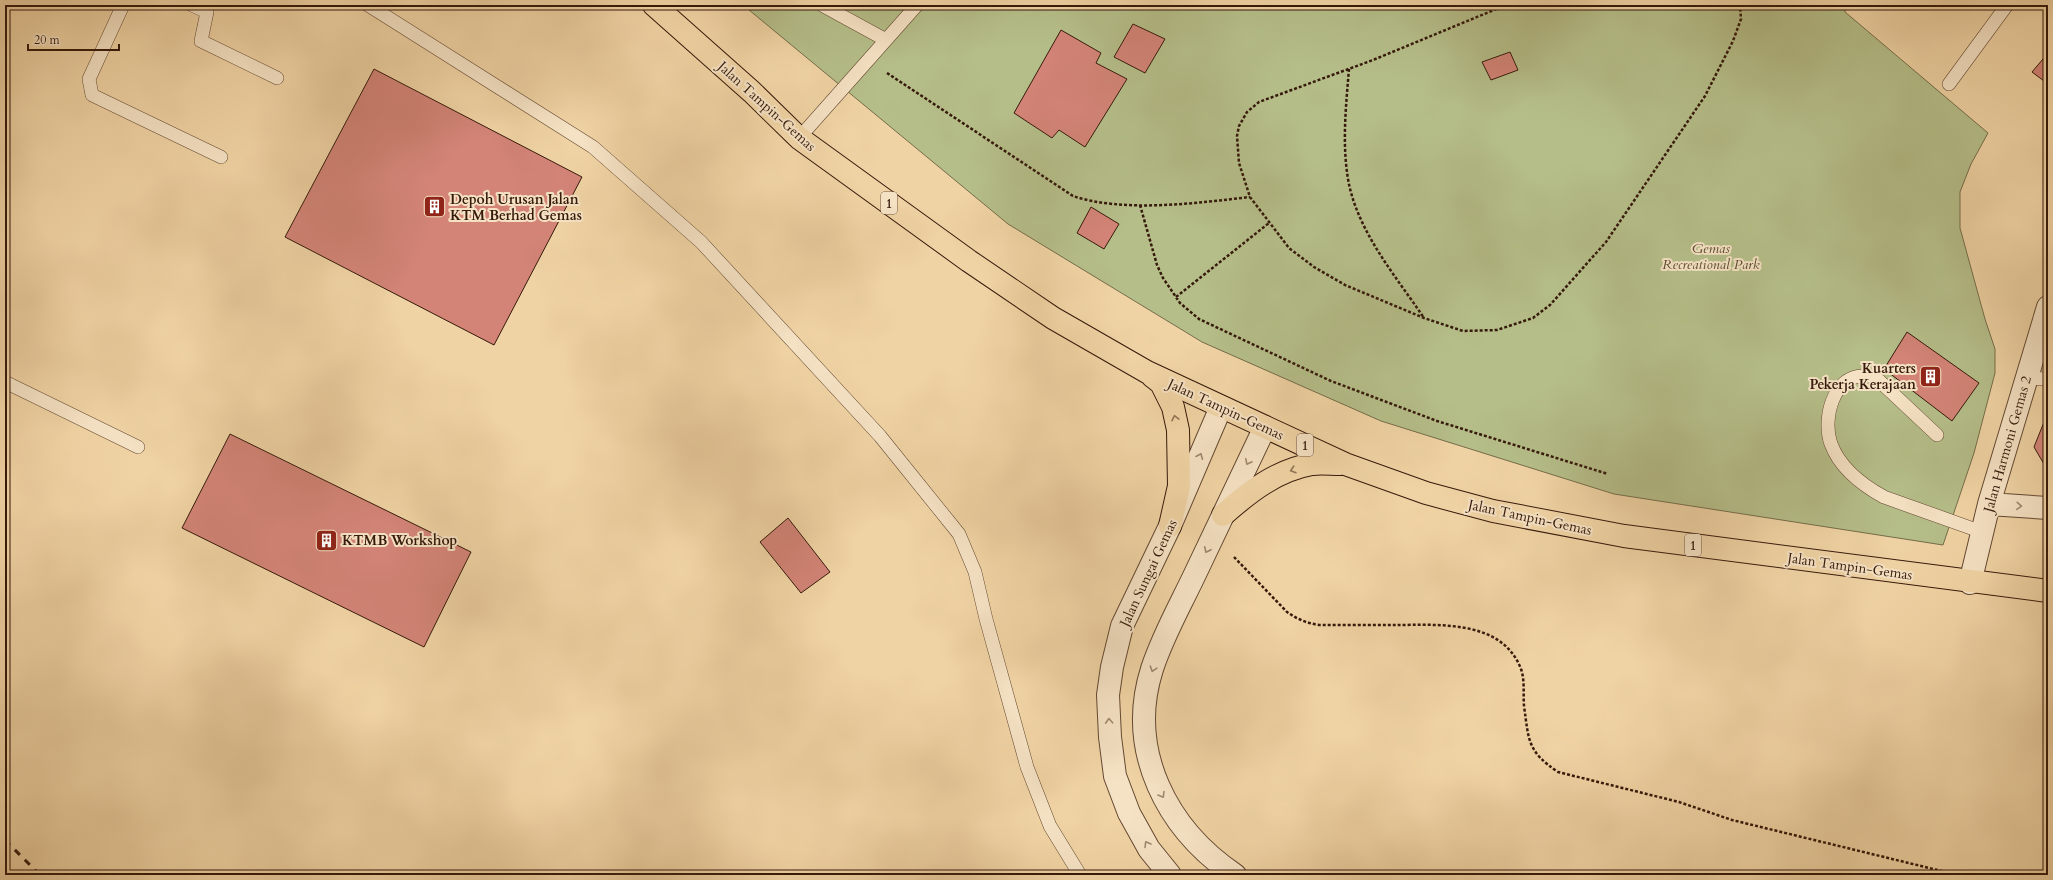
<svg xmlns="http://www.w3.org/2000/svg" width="2053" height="880" viewBox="0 0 2053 880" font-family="Cardo,serif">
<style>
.green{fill:#b5be89;stroke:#756c4a}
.building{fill:#d38477;stroke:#35190b}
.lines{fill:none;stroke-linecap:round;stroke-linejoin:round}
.lane-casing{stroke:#644831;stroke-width:14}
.street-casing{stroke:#644831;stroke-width:24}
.highway-casing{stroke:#35190b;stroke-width:24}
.path{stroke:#35190b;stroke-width:2.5;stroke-dasharray:3 2;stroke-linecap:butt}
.lane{stroke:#f5e2c4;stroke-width:13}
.street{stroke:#f5e2c4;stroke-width:22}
.highway{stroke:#f0d3a4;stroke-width:22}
.rail{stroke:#35190b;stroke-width:3;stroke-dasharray:7 7;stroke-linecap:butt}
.oneway{stroke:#927658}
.oneway2{stroke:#9f8871}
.labels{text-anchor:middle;stroke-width:4;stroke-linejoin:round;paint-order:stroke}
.shield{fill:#f5e2c4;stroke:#6f5542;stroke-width:1}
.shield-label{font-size:13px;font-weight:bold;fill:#35190b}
.street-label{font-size:14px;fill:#35190b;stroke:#f5e2c4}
.poi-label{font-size:14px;font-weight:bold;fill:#35190b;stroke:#f5e2c4;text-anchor:start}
.park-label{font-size:14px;font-style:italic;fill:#5b4b31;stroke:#f5e2c4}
</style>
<rect width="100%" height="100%" fill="#f0d3a4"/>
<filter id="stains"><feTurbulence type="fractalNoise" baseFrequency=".005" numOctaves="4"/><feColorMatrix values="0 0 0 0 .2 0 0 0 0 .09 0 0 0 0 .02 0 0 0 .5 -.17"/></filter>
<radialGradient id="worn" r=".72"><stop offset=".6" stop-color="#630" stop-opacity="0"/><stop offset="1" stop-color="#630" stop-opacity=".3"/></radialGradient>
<path class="green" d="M743,5H1845V12L1988,133L1971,164L1960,192V228L1985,319L1995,349V373L1974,453L1943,545L1614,494L1381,421L1202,342L1008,224Z"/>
<path class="building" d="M1133,24L1165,39L1145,73L1114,57Z
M1061,30L1101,53L1096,63L1127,79L1085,147L1059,130L1052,138L1014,113Z
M1510,52L1518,70L1491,80L1482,62Z
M2048,53V84L2032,72Z
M374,69L582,177L494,345L285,237Z
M1091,207L1119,224L1104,249L1077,233Z
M1907,332L1979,383L1952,421L1884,369Z
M2048,412V471L2034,447Z
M230,434L471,552L424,647L182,528Z
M788,518L830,572L801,593L760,542Z"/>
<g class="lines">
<defs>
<path id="lane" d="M123,5L89,79L92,95L221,157
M192,5L207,12L201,41L277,78
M368,5L593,147L701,242L880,436L959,534L975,572L986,619L1027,767L1050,826L1080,875
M822,5L886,40
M1949,84L2007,5
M799,138L917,5
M2027,378L2048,379
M5,382L138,447
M1937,435C1921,420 1904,404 1888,389C1884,386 1879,379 1874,377C1872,376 1868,376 1865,376C1833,374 1822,420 1831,444C1840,468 1862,485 1884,497L1982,532"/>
<path id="street" d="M1989,504L2048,508
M1970,583L1989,504L2048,307
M1170,875L1149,849L1129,813L1115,776L1110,737L1108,695L1112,667L1122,626L1170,526L1221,407
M1235,875C1167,829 1126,751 1152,669C1163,635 1181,604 1196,572C1219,524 1242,476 1265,427"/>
<path id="highway" d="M654,5L752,92L799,138L969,261L1053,318L1147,372L1345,464L1426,493L1493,511L1624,536L2048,591
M1152,376L1161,383L1173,407L1178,430L1179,486L1170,526
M1223,515C1249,492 1277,470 1312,464C1321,463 1331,464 1340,464"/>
</defs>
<use href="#lane" class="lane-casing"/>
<use href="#street" class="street-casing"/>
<use href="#highway" class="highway-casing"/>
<path class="path" d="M1506,5L1373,60L1259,102L1247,112L1239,126L1237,136L1239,163L1250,197L1289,248L1314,267L1345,285L1424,318L1463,331L1497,330L1533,318L1550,305L1606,242L1705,96L1733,41L1741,19L1740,5
M1349,69C1346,105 1342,143 1348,179C1357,231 1395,275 1424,318
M887,73L1073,196C1124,213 1197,203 1250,197
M1140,205L1157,265L1163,278L1180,303L1199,319L1331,381L1437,421L1608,474
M1176,297L1269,223
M1234,557L1287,612C1297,619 1306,623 1319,625C1344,625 1370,625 1395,625C1438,625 1502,619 1521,669C1525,680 1523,694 1524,706C1529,741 1527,751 1558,772L1679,802L1732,820L1958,875"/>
<use href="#lane" class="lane"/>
<use href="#street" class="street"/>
<use href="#highway" class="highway"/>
<path class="rail" d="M5,840L40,875"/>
</g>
<defs><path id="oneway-chevron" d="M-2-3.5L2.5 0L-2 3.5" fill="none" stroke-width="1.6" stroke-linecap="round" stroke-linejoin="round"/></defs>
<g class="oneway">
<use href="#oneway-chevron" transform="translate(1175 418) rotate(-102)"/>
<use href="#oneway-chevron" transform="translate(1293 470) rotate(162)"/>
</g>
<g class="oneway2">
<use href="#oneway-chevron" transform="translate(1200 456) rotate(-67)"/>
<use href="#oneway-chevron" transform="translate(1248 462) rotate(116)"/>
<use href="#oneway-chevron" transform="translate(2019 506) rotate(4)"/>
<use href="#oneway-chevron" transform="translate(1207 550) rotate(115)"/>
<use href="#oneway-chevron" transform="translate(1153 669) rotate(108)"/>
<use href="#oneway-chevron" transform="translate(1109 721) rotate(-93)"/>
<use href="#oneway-chevron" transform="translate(1162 795) rotate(59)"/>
<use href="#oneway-chevron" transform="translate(1147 844) rotate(-121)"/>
</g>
<defs>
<symbol id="building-square" viewBox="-11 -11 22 22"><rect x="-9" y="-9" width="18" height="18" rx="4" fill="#8f2418" stroke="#f5e2c4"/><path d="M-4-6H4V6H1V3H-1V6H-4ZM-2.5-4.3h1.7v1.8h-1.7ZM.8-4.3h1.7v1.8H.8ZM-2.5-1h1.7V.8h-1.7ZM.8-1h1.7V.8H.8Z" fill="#fff"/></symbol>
</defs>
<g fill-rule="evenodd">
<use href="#building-square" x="422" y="194" width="25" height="25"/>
<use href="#building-square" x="1918" y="364" width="25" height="25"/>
<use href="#building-square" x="314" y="528" width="25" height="25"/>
</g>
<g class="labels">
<g class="shield">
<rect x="881" y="192" width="16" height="22" rx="3"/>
<rect x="1297" y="434" width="16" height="22" rx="3"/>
<rect x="1685" y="534" width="16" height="22" rx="3"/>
</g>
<g class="shield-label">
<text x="889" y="208">1</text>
<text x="1305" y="450">1</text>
<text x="1693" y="550">1</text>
</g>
<g class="street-label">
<text transform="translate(767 106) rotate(42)" y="5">Jalan Tampin-Gemas</text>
<text transform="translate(1226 409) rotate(25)" y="5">Jalan Tampin-Gemas</text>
<text transform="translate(2007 444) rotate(-74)" y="5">Jalan Harmoni Gemas 2</text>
<text transform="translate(1530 517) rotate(12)" y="5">Jalan Tampin-Gemas</text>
<text transform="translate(1850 566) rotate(8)" y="5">Jalan Tampin-Gemas</text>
<text transform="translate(1148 573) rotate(-65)" y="5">Jalan Sungai Gemas</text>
</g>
<g class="poi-label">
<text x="450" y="204">Depoh Urusan Jalan<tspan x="450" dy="16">KTM Berhad Gemas</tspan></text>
<text x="1916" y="373" text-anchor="end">Kuarters<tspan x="1916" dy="16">Pekerja Kerajaan</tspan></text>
<text x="342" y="545">KTMB Workshop</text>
</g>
<g class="park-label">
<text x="1711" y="253">Gemas<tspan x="1711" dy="16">Recreational Park</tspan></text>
</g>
</g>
<rect width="2053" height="880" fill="none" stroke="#f0d3a4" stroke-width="20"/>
<rect x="6" y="6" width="2041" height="868" fill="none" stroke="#35190b" stroke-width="2"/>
<rect x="10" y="10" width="2033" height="860" fill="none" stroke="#35190b"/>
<path d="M28 44v6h91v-6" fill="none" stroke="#35190b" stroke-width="2"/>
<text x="34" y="44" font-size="12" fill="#35190b" stroke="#f5e2c4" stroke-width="3" paint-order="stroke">20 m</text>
<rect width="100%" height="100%" filter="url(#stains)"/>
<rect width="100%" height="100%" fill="url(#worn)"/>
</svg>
